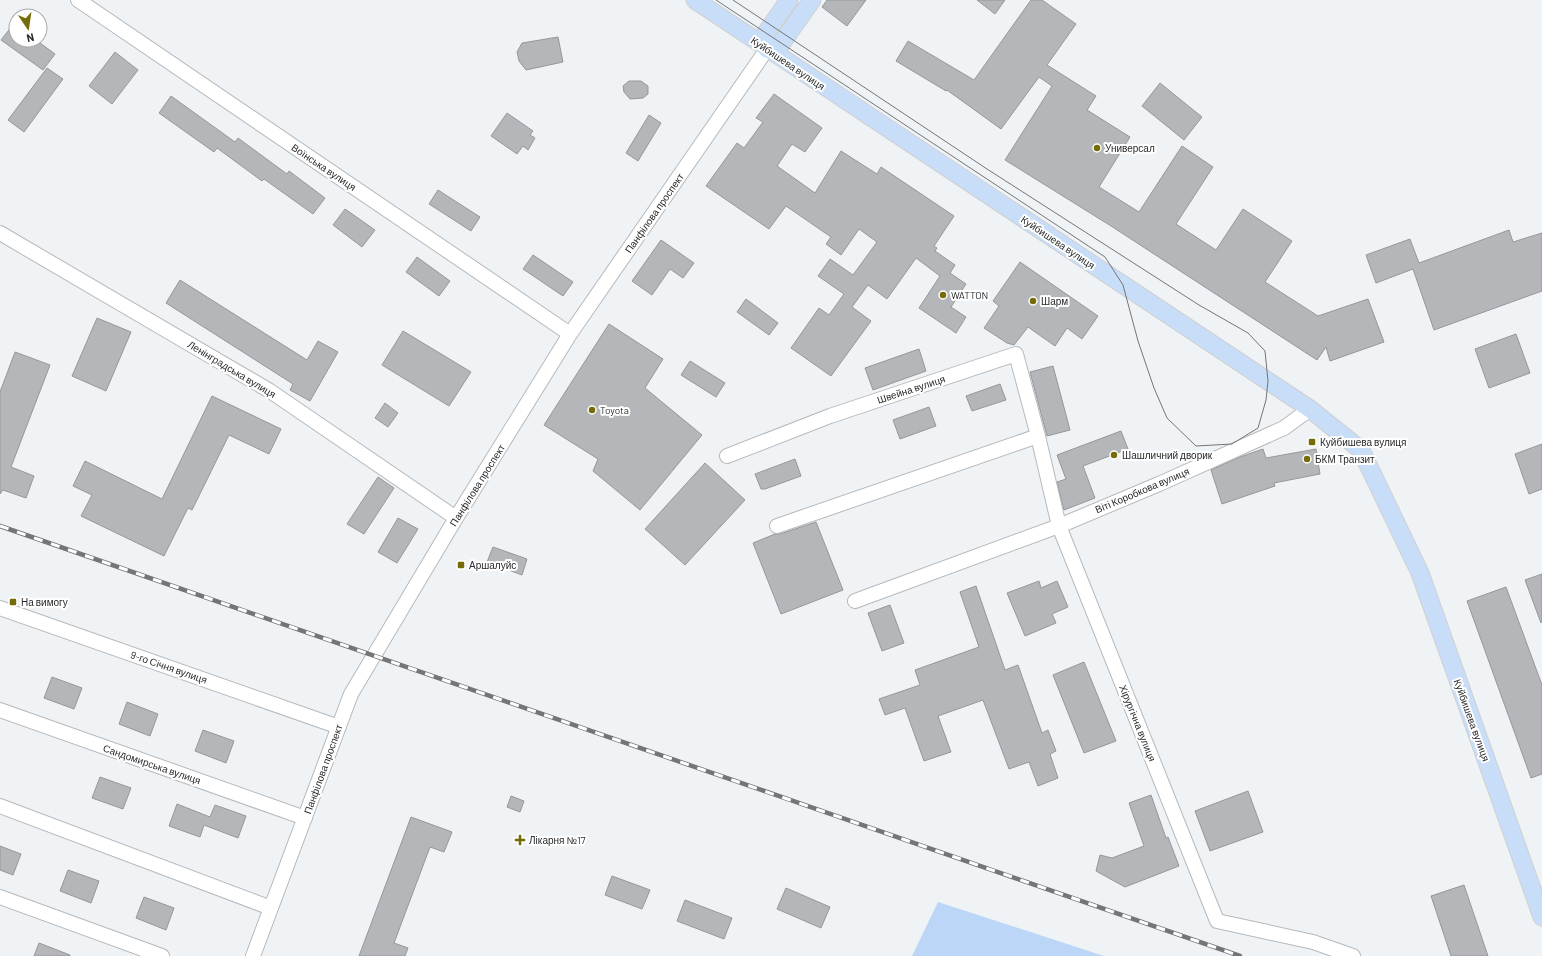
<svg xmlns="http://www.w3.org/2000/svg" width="1542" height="956" viewBox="0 0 1542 956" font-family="Barlow,sans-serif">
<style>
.green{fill:#bcd6f7}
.building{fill:#b4b6ba;stroke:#95989b}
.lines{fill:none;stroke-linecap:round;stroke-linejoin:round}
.minor-casing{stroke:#b6b9bc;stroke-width:16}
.major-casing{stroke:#d0d0d1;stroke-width:19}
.minor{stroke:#fff;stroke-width:14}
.major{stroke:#c8ddf7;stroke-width:17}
.tram{stroke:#737577;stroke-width:1}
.rail-casing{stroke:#737577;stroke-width:4.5}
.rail{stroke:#fff;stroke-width:3;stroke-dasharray:9;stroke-linecap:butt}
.poi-dot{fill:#756c07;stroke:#fff;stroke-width:1.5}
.labels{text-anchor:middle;stroke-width:4;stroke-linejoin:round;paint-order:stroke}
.street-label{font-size:10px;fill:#292a2c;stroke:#fff}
.poi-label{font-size:10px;fill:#292a2c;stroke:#fff;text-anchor:start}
</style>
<rect width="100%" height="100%" fill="#f0f3f6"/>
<path class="green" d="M938,902L1104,956H912Z"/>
<path class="building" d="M827,0H866L847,26L822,7Z
M977,0H1005L995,14Z
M1031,0H1042L1076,24L1047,65L1096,96L1087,110L1130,137L1099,187L1139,212L1182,146L1213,167L1176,224L1216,250L1243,209L1292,241L1265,282L1318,316L1368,299L1384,342L1330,361L1326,347L1317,360L1111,226L1005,160L1052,86L1039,77L1001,129L947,90L946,91L896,61L908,41L974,80Z
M16,21V40H36L55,54L43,70L1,40Z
M558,37L563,62L526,70L519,61L517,52L522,43Z
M115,52L138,70L112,104L89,86Z
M47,68L63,79L24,132L8,120Z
M629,81H641L648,86V94L643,98L630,99L624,92L623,86Z
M1160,83L1202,117L1184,140L1142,106Z
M774,94L822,128L805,152L792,144L777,166L815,193L841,151L877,174L881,167L954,216L934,246L937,248L935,251L955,265L950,273L966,284L951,307L966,317L956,333L919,308L940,276L916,258L887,299L868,285L852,307L871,321L831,376L791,348L819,308L829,315L844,294L818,276L830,259L853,275L877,242L859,229L841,255L826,244L831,237L786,206L769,229L706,186L737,143L744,148L763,122L756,118Z
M171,96L235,142L238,138L287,174L289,171L325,198L313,214L264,179L262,181L217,148L214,152L159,113Z
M507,113L533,131L530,135L535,138L528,150L523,146L517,154L491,136Z
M649,115L661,123L638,161L626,153Z
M438,190L480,217L471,231L429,204Z
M345,209L375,230L362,247L333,225Z
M1509,230L1513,242L1542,233V291L1434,330L1413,269L1376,283L1366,255L1410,239L1419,263Z
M661,240L694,263L683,278L670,269L652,295L632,281Z
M533,255L573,282L563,296L523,269Z
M417,257L450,281L439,296L406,272Z
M1020,262L1098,316L1082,339L1067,328L1055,346L1028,327L1014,345L1007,343L984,328L999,306L993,301Z
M180,280L307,360L318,341L338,352L310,401L290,390L293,384L166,303Z
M746,299L778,323L769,335L737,312Z
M97,318L131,332L106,391L72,376Z
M609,324L663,359L645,388L702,435L640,510L593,471L598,459L544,425Z
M403,331L471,372L449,406L382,365Z
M1516,334L1530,373L1489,388L1475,349Z
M919,349L926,371L873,390L865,368Z
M15,352L50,365L11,467L34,476L26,498L3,490L0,494V392Z
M690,361L725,383L716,397L681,375Z
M1053,366L1070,430L1047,436L1030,372Z
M1000,384L1006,400L972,411L966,396Z
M212,396L281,429L269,454L229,435L192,510L188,508L164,556L81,516L92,495L73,486L85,461L162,499Z
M385,403L398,413L388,427L375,418Z
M929,407L936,426L900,439L893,420Z
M1121,431L1128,449L1083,466L1095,498L1064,510L1057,482L1066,479L1057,455Z
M1542,444V489L1529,494L1515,454Z
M1263,449L1266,458L1316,449L1320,474L1274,483L1275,486L1222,504L1211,470L1240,457Z
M795,459L801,476L765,489H761L755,474Z
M705,463L745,500L685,565L645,529Z
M378,477L394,488L364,534L347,524Z
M398,518L418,529L397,563L378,552Z
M816,522L843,590L781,614L753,543L775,534H780Z
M493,547L527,559L522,575L487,562Z
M1542,574V622L1541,623L1525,580Z
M1039,581L1041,588L1057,581L1068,607L1052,614L1056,623L1025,636L1007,593Z
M976,586L1005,670L1018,665L1042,733L1048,730L1056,751L1050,754L1058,778L1038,786L1029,762L1009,769L983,700L938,716L951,752L924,761L905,708L885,715L879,699L920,685L915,670L979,647L960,592Z
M1506,587L1542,685V774L1531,778L1467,601Z
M890,605L904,643L882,651L868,613Z
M1084,662L1116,741L1084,753L1053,675Z
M52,677L82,688L74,709L44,698Z
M127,702L158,714L150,736L119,724Z
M203,730L234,741L226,763L195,751Z
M100,777L131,788L123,809L92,798Z
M1248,791L1263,832L1210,851L1195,811Z
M1151,795L1166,838L1168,837L1179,866L1125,887L1096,871L1100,855L1112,858L1144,846L1129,803Z
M511,796L524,801L520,812L507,807Z
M177,804L210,817L215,805L246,816L238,838L204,825L200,837L169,826Z
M411,817L452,832L444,852L430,847L394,943L408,948L405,956H359Z
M0,846L21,854L13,875L0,870Z
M68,870L99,881L91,903L60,891Z
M612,876L650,890L642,909L605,895Z
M1464,885L1488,956H1451L1431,896Z
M786,888L830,907L821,928L777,909Z
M144,897L174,908L166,930L136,918Z
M685,900L732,918L724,939L677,921Z
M39,943L70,955V956H34Z"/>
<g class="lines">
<defs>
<path id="minor" d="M78,0L570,334
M0,233L270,391L456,518
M1310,409L1284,428L1159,484L1059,526L1217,921L1313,942L1353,956
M727,456L830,416L1016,354L1038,436L1059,526L855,601
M777,526L1038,436
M0,608L339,727
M0,710L305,818
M0,806L271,908
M0,897L162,956
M253,956L351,694L456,518L570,334L767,49"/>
<path id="major" d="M695,0L1310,409L1361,450L1420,573L1542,917
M767,49L781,44L812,0
M767,49L766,33L789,0"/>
</defs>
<use href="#minor" class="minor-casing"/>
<use href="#major" class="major-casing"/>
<use href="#minor" class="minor"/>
<use href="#major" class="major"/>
<path class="tram" d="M716,0L1105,257L1123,285L1138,341L1154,388L1167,418L1196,446L1232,444L1258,428L1266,400L1268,381L1265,351L1248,333L1199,305L987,169L733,0"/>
<defs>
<path id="rail" d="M0,526L1240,956"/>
</defs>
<use href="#rail" class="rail-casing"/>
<use href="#rail" class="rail"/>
</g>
<g class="poi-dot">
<circle cx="1097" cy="148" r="4"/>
<circle cx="943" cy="295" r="4"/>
<circle cx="1033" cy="301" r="4"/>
<circle cx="592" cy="410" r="4"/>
<rect x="1308" y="438" width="8" height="8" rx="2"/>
<circle cx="1114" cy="455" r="4"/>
<circle cx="1307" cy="459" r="4"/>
<rect x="457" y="561" width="8" height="8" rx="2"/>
<rect x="9" y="598" width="8" height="8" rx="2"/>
<path d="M518 834h4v4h4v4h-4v4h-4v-4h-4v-4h4z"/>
</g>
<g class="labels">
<g class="street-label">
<text transform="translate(788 63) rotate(34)" y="4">Куйбишева вулиця</text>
<text transform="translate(324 167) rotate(34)" y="4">Воїнська вулиця</text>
<text transform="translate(654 213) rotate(-55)" y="4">Панфілова проспект</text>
<text transform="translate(1058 242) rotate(34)" y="4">Куйбишева вулиця</text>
<text transform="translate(232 369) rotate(31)" y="4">Ленінградська вулиця</text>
<text transform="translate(911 389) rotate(-18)" y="4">Швейна вулиця</text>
<text transform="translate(477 485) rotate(-58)" y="4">Панфілова проспект</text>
<text transform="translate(1142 490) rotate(-23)" y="4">Віті Коробкова вулиця</text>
<text transform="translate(169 667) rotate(19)" y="4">9-го Січня вулиця</text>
<text transform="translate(1472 720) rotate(70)" y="4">Куйбишева вулиця</text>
<text transform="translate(1138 723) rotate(68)" y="4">Хірургічна вулиця</text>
<text transform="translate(152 764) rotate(19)" y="4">Сандомирська вулиця</text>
<text transform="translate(323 769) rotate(-70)" y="4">Панфілова проспект</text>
</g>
<g class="poi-label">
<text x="1105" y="152">Универсал</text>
<text x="951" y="299">WATTON</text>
<text x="1041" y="305">Шарм</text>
<text x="600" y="414">Toyota</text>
<text x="1320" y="446">Куйбишева вулиця</text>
<text x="1122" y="459">Шашличний дворик</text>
<text x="1315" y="463">БКМ Транзит</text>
<text x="469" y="569">Аршалуйс</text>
<text x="21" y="606">На вимогу</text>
<text x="529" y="844">Лікарня №17</text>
</g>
</g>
<g transform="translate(28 28) rotate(167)"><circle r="19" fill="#ffffff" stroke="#a9aaab"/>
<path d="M0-3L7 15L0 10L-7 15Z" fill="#756c07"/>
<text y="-6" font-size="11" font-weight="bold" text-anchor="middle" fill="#292a2c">N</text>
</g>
</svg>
